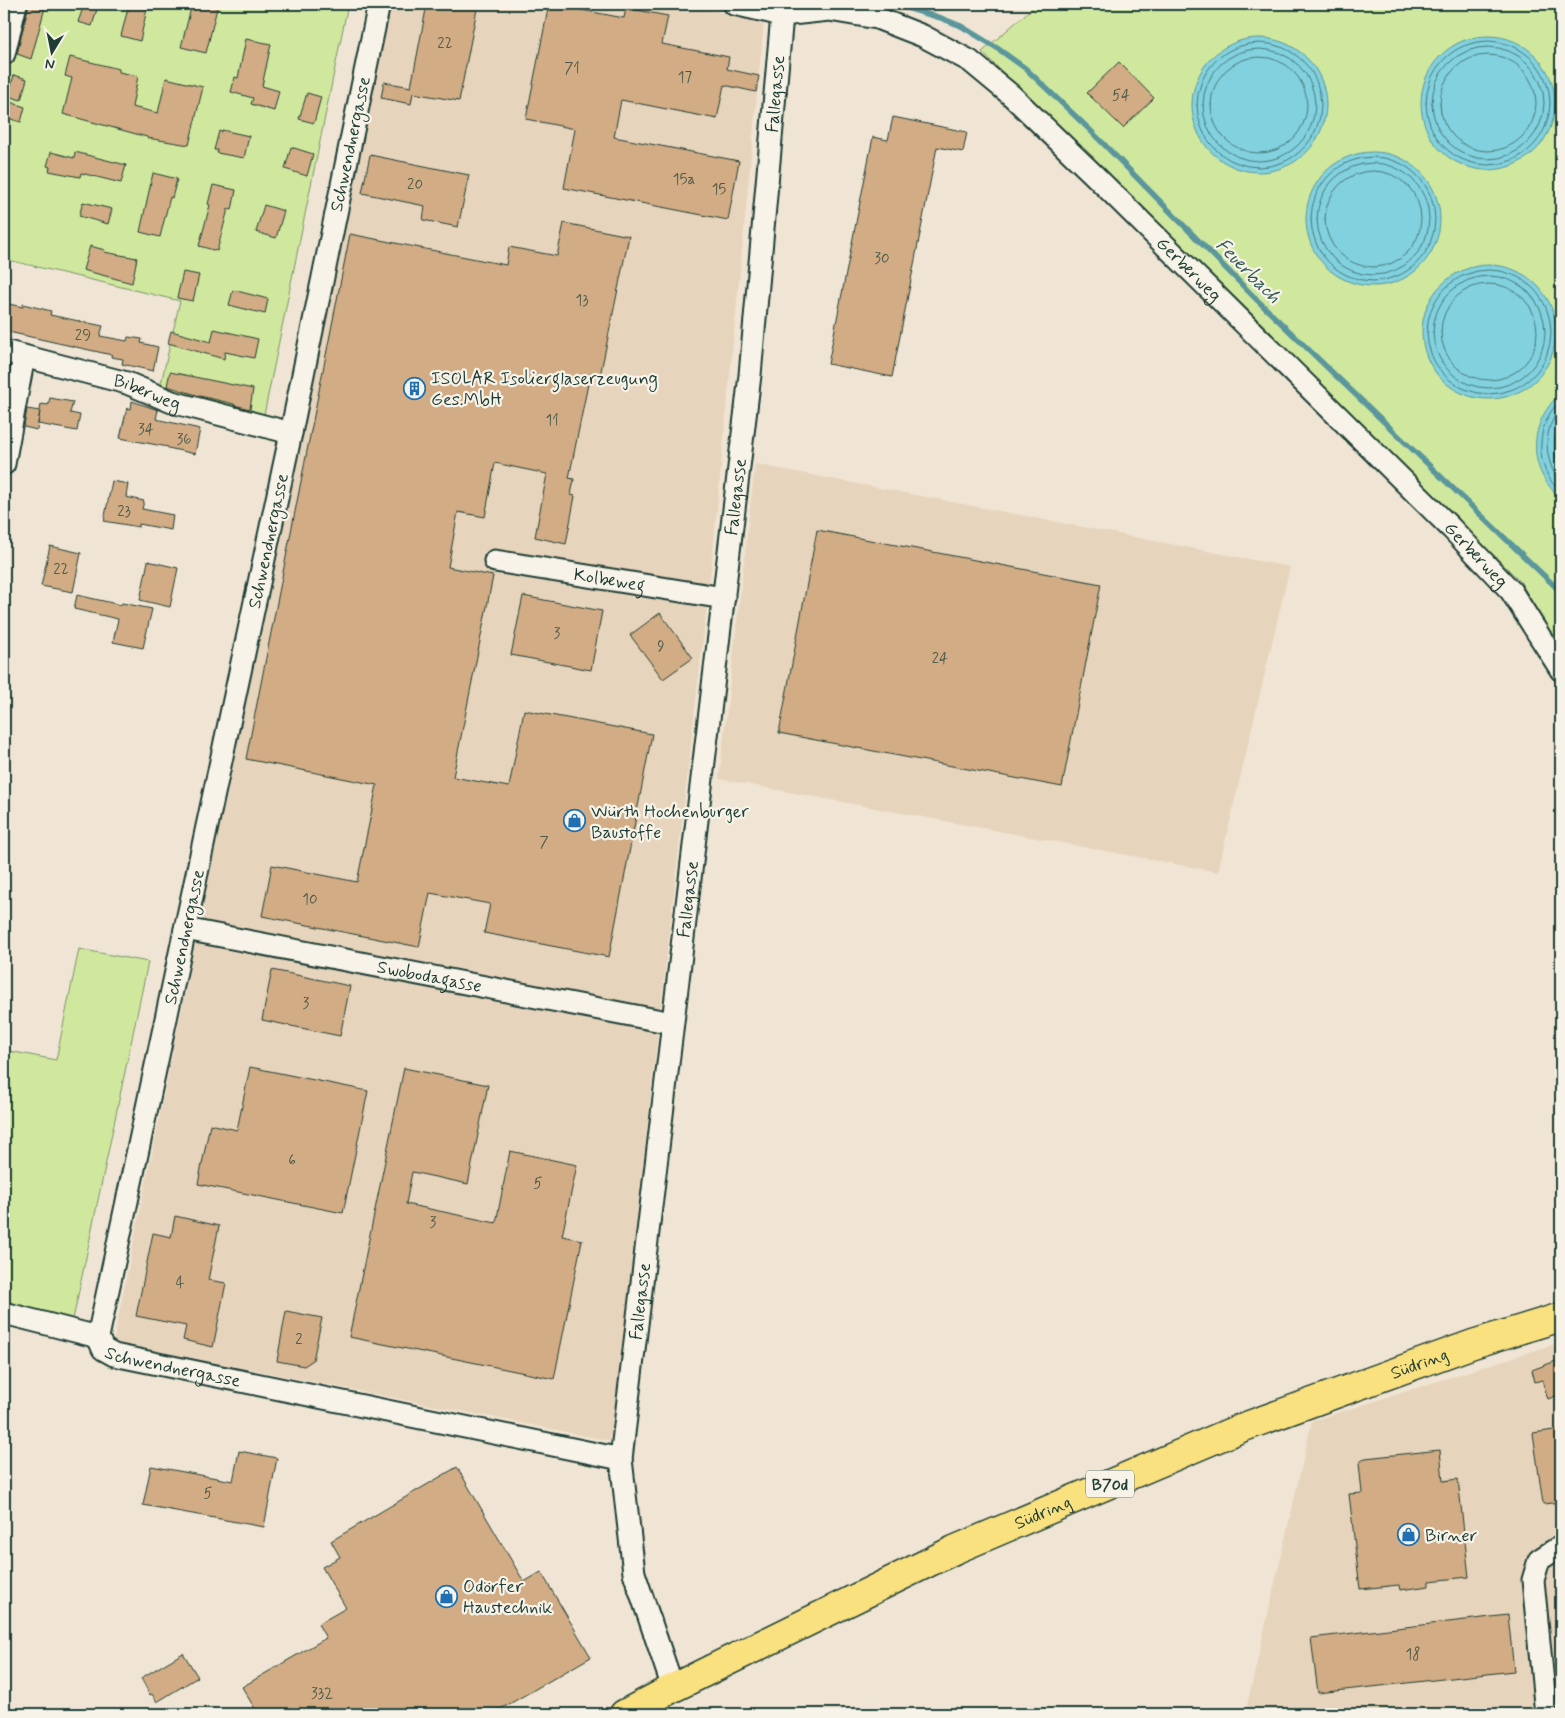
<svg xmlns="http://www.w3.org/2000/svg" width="1565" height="1718" viewBox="0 0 1565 1718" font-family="Mynerve,sans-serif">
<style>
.built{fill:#e7d4bc}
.green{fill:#d0e89e;stroke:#789269}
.water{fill:#82d1df;stroke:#5a969b}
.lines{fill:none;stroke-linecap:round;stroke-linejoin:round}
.shore{stroke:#477878;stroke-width:1}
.stream{stroke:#5a969b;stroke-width:5.5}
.building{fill:#d2ac84;stroke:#1f3d34}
.minor-casing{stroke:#1f3d34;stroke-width:25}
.major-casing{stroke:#1f3d34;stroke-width:31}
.minor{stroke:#f7f3e8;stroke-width:21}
.major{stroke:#fae180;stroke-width:28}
.labels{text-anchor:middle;stroke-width:4.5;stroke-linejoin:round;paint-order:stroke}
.number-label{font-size:15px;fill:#4c5948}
.shield{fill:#f7f3e8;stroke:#60746a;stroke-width:1}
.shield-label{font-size:16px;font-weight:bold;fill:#1f3d34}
.street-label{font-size:18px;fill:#1f3d34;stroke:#f7f3e8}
.poi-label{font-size:18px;fill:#1f3d34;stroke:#f7f3e8;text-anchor:start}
.water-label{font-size:19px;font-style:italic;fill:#335b56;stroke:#f7f3e8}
</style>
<rect width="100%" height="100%" fill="#f0e5d4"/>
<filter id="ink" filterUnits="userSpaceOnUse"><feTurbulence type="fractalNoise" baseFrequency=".02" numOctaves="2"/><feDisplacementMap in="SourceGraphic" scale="10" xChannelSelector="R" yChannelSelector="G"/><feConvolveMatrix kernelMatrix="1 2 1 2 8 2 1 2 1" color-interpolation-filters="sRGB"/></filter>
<g filter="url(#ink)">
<path class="built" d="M389,4H683L764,22L712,561L611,1441L113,1342Z
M755,464L1290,567L1218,872L719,779Z
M1561,1342V1714H1245L1312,1421Z"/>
<path class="green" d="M22,4H348L264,415L159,392L180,301L4,259V82Z
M1037,4H1561V651L1520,581L982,52Z
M79,949L148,962L72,1324L4,1308V1050L56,1060Z"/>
<path class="water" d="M1421 103a67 67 0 1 1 134 0a67 67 0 1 1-134 0Z
M1192 105a67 67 0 1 1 134 0a67 67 0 1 1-134 0Z
M1306 219a67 67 0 1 1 134 0a67 67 0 1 1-134 0Z
M1422 332a67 67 0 1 1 134 0a67 67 0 1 1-134 0Z
M1561,393V498C1526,470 1528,422 1561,393Z"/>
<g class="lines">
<path class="shore" d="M1426 103a62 62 0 1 1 124 0a62 62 0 1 1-124 0Z
M1197 105a62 62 0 1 1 124 0a62 62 0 1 1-124 0Z
M1432 103a56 56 0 1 1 112 0a56 56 0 1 1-112 0Z
M1203 105a56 56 0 1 1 112 0a56 56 0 1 1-112 0Z
M1440 103a48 48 0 1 1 96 0a48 48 0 1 1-96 0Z
M1211 105a48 48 0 1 1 96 0a48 48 0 1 1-96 0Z
M1311 219a62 62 0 1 1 124 0a62 62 0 1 1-124 0Z
M1317 219a56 56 0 1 1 112 0a56 56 0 1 1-112 0Z
M1325 219a48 48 0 1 1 96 0a48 48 0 1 1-96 0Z
M1427 332a62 62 0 1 1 124 0a62 62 0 1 1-124 0Z
M1433 332a56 56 0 1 1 112 0a56 56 0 1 1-112 0Z
M1441 332a48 48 0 1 1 96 0a48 48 0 1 1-96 0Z
M1561,400C1535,423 1533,469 1561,492
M1561,408C1541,429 1544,462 1561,484
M1561,421C1552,437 1552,454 1561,470"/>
<path class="stream" d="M893,4L941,18L961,26L997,48L1025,68L1090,130L1257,300L1561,592"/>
</g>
<path class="building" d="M29,4H46L31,59L17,54Z
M129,4H148L140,41L121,36Z
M192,4H218L206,53L181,47Z
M427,4H478L459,101L413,93L411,104L381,98L384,82L411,87Z
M549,4L624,18L626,8L668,16L662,44L729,57L727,69L759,76L756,92L724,85L717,119L621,100L614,137L739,161L728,220L564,188L575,129L526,119Z
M84,5L97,9L92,26L78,22Z
M246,39L271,44L262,86L279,91L274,111L251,104L253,98L231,92L235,77L238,78Z
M70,57L119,69V72L138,76L132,107L158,113L166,78L203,87L189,145L147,138V137L63,114L72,78L65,76Z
M1119,62L1154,98L1123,128L1087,93Z
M14,75L27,79L21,100L8,96Z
M307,93L321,97L314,123L299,119Z
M7,101L25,107L21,122L4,117Z
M893,117L967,132L963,152L937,147L892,377L828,364L873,137L888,140Z
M222,130L249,136L244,158L217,153L218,150H214L219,131L222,132Z
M291,147L313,154L307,176L285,169Z
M51,152L74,158L75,152L126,165L121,183L81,173L80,177L49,171L50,167L47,166Z
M370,155L469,175L458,227L423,220L425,206L362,193Z
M153,173L177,179L172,198L170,197L160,237L140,232Z
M213,185L236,190L232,210L228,209L217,251L199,246L210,205L208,204Z
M83,202L112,209L108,224L79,216Z
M264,205L284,211L276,238L256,232Z
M564,223L629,236L600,376L590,374L569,478L574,479L571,495L575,496L566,544L535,537L547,474L495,463L485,517L458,512L448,567L493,576L453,777L509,787L524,710L652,734L609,957L484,933L490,904L430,893L419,947L262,916L272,865L357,882L377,785L246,759L350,234L506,265L509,247L557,256Z
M90,246L105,250L104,252L137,258L132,283L83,270Z
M183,272L199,275L193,301L177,298Z
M233,290L268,299L265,314L229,305Z
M4,303L23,307V304L51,311L50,315L103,326L100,336L127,341L128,337L142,339L141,343L158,347L153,371L122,364L123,359L111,357L112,355L4,331Z
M214,329L258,339L254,358L225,352L224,359L168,343L171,331L211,342Z
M170,372L253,389L250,409L234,405V404L200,396L167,386Z
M50,398L73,402L70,413L80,415L77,431L38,424L41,404L48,405Z
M132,401L158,410L156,419L200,429L195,454L168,448V447L120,438L127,408L131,409Z
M27,409L40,411L37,430L24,427Z
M112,481L128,484L126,497L144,501L142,509L173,515L171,530L139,524V527L104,521Z
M817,530L1101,584L1062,787L779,733Z
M50,546L81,553L73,592L41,586Z
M148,561L178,568L170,607L140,600Z
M77,595L121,605L122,603L152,609L143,648L113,642L118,619L74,609Z
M523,596L602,611L591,670L511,655Z
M660,613L693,658L663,679L630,635Z
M272,970L350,986L340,1036L262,1020Z
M250,1067L368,1091L343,1213L198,1184L210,1124L237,1130Z
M404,1068L488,1085L468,1184L412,1172L406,1204L496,1223L510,1151L577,1165L562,1236L582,1240L554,1379L349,1337Z
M175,1216L219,1226L208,1280L226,1283L213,1347L183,1340L186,1326L136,1316L153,1233L171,1237Z
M286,1311L322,1318L313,1360L304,1366L277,1361Z
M1561,1359V1394L1548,1399L1542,1380L1535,1382L1532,1370Z
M1561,1429V1502L1543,1504L1533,1433Z
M1440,1450L1443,1481L1458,1479L1469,1577L1429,1581V1586L1400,1590L1399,1585L1360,1589L1349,1494L1362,1493L1359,1463L1365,1458Z
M239,1451L277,1458L264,1527L143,1505L151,1466L233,1481Z
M457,1467L524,1582L541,1572L591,1657L492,1714H258L242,1687L326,1638L318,1624L346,1608L322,1567L340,1557L331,1541Z
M1508,1615L1514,1671L1318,1693L1311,1638Z
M183,1653L198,1677L157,1702L152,1694L150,1695L141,1678Z"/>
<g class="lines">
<defs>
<g id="minor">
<path id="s1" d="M379,4L291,433L98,1337L103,1349L114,1355L621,1459"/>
<path id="s2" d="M734,4L782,15L829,10L877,18L923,36L970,61L1011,95L1094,175L1451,528L1511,591L1561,670"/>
<path d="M4,54L16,4"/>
<path id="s3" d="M4,351L127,383L172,402L291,433"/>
<path d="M4,464L24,356"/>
<path id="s4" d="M495,561L724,598"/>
<path id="s5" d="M185,929L672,1023"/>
<path d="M4,1313L98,1337"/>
<path id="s6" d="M673,1688L634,1573L621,1459L750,375L782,15"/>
<path d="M1546,1714L1533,1580L1539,1560L1556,1549H1561"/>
</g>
<g id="major">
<path id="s7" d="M624,1714L673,1688L954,1550L1241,1428L1473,1344L1561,1317"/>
</g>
</defs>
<use href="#minor" class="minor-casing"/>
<use href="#major" class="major-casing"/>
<use href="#minor" class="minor"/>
<use href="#major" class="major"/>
</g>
</g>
<defs>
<symbol id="building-ring" viewBox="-11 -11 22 22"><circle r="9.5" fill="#f7f3e8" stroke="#1f6fb2" stroke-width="1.5"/><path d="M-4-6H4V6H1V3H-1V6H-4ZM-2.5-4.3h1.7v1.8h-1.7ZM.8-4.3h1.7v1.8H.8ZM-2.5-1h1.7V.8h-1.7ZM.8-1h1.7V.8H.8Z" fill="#1f6fb2"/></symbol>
<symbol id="shop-ring" viewBox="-11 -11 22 22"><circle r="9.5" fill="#f7f3e8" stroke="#1f6fb2" stroke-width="1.5"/><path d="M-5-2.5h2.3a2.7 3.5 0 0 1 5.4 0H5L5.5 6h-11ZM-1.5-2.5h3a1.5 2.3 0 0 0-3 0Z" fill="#1f6fb2"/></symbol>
</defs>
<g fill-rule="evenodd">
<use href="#building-ring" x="402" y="376" width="25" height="25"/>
<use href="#shop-ring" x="562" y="808" width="25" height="25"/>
<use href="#shop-ring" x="1396" y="1522" width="25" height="25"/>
<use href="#shop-ring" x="434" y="1584" width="25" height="25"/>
</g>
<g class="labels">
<g class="number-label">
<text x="445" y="48">22</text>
<text x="572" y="73">71</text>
<text x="685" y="82">17</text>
<text x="1121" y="100">54</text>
<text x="684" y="184">15a</text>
<text x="415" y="189">20</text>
<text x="719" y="194">15</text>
<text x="882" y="263">30</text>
<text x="582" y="305">13</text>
<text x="83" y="340">29</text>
<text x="552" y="425">11</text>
<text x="146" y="434">34</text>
<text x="184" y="444">36</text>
<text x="124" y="516">23</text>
<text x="61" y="574">22</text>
<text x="557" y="638">3</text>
<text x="661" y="651">9</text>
<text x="940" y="663">24</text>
<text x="544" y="847">7</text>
<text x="310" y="904">10</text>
<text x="306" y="1008">3</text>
<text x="292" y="1165">6</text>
<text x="538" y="1188">5</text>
<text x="433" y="1227">3</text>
<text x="180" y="1287">4</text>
<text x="299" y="1344">2</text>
<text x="208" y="1498">5</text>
<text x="1413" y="1659">18</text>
<text x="322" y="1698">332</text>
</g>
<rect class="shield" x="1086" y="1470.5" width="48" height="27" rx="4"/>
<g class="shield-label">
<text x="1110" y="1490">B70d</text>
</g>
<g class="street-label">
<text dy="6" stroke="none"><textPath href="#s6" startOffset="1610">Fallegasse</textPath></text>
<text transform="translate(350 144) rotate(-78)" y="6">Schwendnergasse</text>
<text dy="6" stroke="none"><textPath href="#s2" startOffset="550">Gerberweg</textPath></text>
<text dy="6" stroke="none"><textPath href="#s3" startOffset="149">Biberweg</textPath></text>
<text dy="6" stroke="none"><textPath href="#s6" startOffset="1205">Fallegasse</textPath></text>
<text transform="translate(268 541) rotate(-78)" y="6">Schwendnergasse</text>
<text dy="6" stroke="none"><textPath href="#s2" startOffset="955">Gerberweg</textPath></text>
<text dy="6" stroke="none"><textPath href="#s4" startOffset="116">Kolbeweg</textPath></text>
<text dy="6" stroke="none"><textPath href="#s6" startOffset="800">Fallegasse</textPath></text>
<text transform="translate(184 937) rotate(-78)" y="6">Schwendnergasse</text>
<text dy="6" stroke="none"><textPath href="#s5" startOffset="249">Swobodagasse</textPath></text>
<text dy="6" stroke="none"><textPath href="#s6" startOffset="395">Fallegasse</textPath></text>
<text dy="6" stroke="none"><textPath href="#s1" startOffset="1448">Schwendnergasse</textPath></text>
<text dy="6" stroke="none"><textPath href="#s7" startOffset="870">Südring</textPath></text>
<text dy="6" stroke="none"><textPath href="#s7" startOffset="465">Südring</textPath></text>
</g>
<g class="poi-label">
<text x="431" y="384">ISOLAR Isolierglaserzeugung<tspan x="431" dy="21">Ges.MbH</tspan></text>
<text x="591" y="817">Würth Hochenburger<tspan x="591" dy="21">Baustoffe</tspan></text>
<text x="1425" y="1541">Birner</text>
<text x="463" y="1592">Odörfer<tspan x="463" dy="21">Haustechnik</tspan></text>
</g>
<g class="water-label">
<text transform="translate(1249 270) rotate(45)" y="7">Feuerbach</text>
</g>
</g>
<rect width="1565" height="1718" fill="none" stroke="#f7f3e8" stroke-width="20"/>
<rect x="10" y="10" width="1545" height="1698" fill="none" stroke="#1f3d34" stroke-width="2" filter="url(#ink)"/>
<g transform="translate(52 52) rotate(190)" stroke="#f7f3e8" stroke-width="4" paint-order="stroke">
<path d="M0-4L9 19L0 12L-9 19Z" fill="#1f3d34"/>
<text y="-8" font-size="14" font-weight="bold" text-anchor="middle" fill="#1f3d34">N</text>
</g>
</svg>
